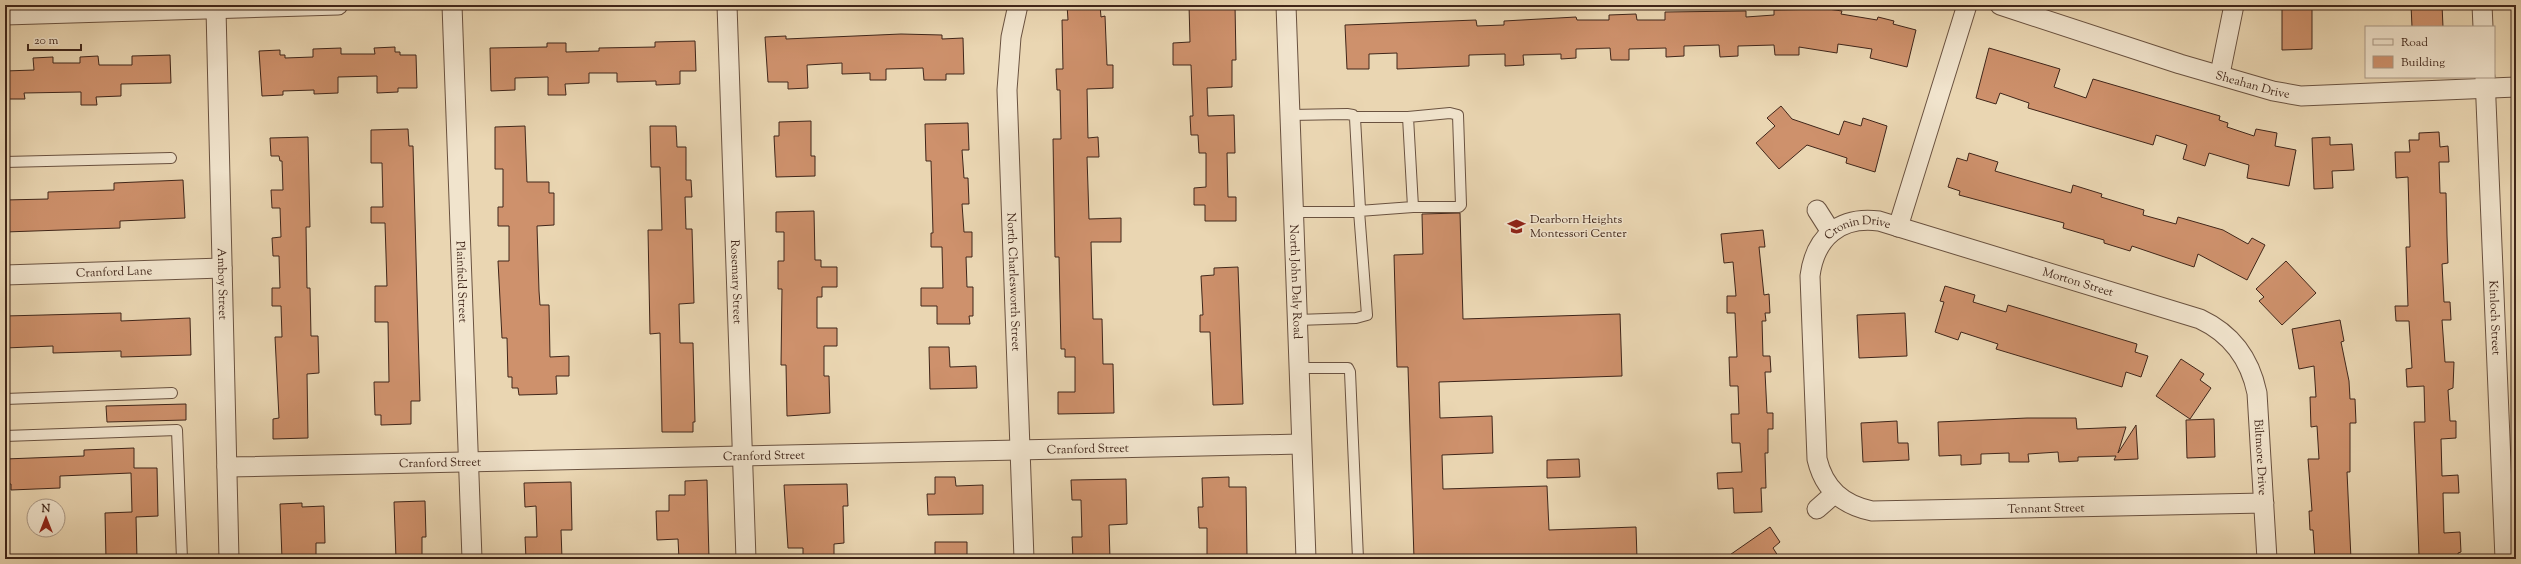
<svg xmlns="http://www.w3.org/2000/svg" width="2521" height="564" viewBox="0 0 2521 564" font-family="'Sorts Mill Goudy',serif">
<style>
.building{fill:#ce916c;stroke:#40261a}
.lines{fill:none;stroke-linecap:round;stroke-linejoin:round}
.lane-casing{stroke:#6a5240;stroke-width:12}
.street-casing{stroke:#6a5240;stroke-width:21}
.lane{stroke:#f1e4cd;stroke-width:10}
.street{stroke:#f1e4cd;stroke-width:19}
.labels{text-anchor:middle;stroke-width:3;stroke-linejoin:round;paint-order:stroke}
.street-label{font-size:12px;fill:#40261a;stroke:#f1e4cd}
.poi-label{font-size:12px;fill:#40261a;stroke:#f1e4cd;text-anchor:start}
</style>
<rect width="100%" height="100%" fill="#ead6b2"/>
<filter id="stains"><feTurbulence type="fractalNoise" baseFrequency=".005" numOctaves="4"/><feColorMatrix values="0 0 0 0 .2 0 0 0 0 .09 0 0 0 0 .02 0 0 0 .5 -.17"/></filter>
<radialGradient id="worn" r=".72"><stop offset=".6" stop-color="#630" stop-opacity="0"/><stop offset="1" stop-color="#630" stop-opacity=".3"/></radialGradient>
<path class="building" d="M1067,5H1100L1101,17L1105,16L1107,65H1113V88L1087,89L1088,138L1098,137L1099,157H1087L1089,219L1121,218V242H1091L1093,319H1102L1103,364H1113L1114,413L1058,414V392H1075V357H1065V349H1061L1059,257H1055L1053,139H1061L1060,90H1057L1056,69H1063L1062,20H1068Z
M1189,5H1235L1236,60H1232V87L1207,88L1208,116L1234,115L1235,153H1227L1228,197H1236V221H1205V205H1194V188L1206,187V153H1199L1198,135H1191L1190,116H1193L1191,65H1173V43L1190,42Z
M2282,5H2312V49L2282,50Z
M2411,5H2442L2443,27H2412Z
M1828,9L1842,11L1841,14L1877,20L1878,17L1894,21L1893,24L1916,30L1907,67L1870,58L1872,49L1838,44L1837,53L1799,47V55H1775L1774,45L1738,46V56L1720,57L1719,45L1684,46V56L1666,57V48L1629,49V60H1611L1610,48L1576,49V58L1561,59V54L1523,55L1524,65L1505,66V54L1469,55V66L1397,69V53L1369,54V69H1347L1345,25L1476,20L1477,26L1504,25V21L1576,17L1577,20H1609V15L1636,14L1637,20H1665V12L1746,11V17L1774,15V10Z
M901,34L942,35V39L963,38L964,74H946V80H924L923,68L886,69V80H870V73L842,74V63L807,65L808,88L788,89V82H768L765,37L786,36V39Z
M695,41L696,71H680V84L656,85V81L617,82V73H589V83L565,84L566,95H548V77L515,78V90L491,91L490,48L547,47V43H566V52L599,51V48L655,47V42Z
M395,47V52H400V55H416L417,88H398V92L377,93V76L338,77V93L314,94V90L283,91V95L262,96L259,51L280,50V55H285V58L313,57V49L341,48V54H375L374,48Z
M1989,48L2060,69L2054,87L2086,98L2093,79L2220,116L2219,120L2228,123L2227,127L2254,136L2256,129L2277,133L2275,146L2296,150L2289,186L2247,178L2249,165L2209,153L2205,166L2183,159L2187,145L2156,135L2153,145L2028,108L2029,103L2000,93L1996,104L1976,98Z
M170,55L171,83L121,84V96L96,97L97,105H81V92L24,93L25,99H5V71L34,70L33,58L53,57V63H80V57L98,56L99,65H132V56Z
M1781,106L1792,119L1839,135L1844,121L1861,126L1863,118L1887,126L1875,172L1846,163L1847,158L1807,145L1779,169L1756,143L1775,126L1767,118Z
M811,121V156H815V176L776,177L774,136H779V122Z
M968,123L969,150H962L964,178H968L969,204H962L964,232H972V257H966L967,287H973V316H969L970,324H937V306H921V288H943L942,247H931V233H933L931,161H926L925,124Z
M525,126L527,182H549V193H554V225L537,226L539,291L540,305H549L550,357L569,356V376H556L557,394L519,395L518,388H512V377H508L507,338H502L498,261H509V226H498V207H503V169H495V127Z
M650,126H676L677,147H686V180H691L692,197H685L686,229H692L694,303L679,304L680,343H693L695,422H693V432H662L660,333L650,334L648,230H662L660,167H651Z
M408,129L409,146H413L420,401H411V424L381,425V415H375L374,382H389L388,322H375V286H387L385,223H371V207H383L382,163H371V130Z
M2439,132L2440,147L2448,146L2449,162H2439L2440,193H2446L2447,236L2448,263L2442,264L2444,302H2450L2451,320H2442L2445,362H2454L2453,388L2448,390L2450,421H2456V438L2441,439L2442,476L2458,475L2459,493H2443L2444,533L2460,532L2461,552L2458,553V559H2432V556H2419L2414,422H2425L2424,386L2407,387L2406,369L2412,368L2409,321H2396L2395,306H2408L2406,247H2410L2408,177L2396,178L2395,152H2410L2409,140H2419V133Z
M308,137L310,227H306L307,288H310L311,336H318L319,373L307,374L308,438L273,439V419L279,418L275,337H282L281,306H272V288H280L279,256H273L272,238L281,237L280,208H272L271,190H283L282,161H280L279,156H271L270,138Z
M2330,137V145L2352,144L2354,170L2332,171L2333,188L2314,189L2312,138Z
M1969,153L1998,162L1995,171L2071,193L2073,185L2102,194L2101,197L2144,210L2143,215L2176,224L2178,217L2223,230L2248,244L2252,238L2265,245L2247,280L2198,254L2194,267L2132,246L2130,251L2104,243V240L2063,228L2064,223L1959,195L1960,191L1948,187L1957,158L1967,161Z
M183,180L185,218L120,221V228L5,232V200L48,199V192L114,190V183Z
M814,211L815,260H821V267H837V287H822V297H817V328H837V346H824V376H829L830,413L787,416L786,365H781L782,289H778V261H784V232H776V212Z
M1460,213L1463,319L1620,314L1622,376L1439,382L1440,418L1492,416L1493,453L1442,455L1443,489L1547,486L1549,530L1636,527L1637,559H1414L1408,367H1397L1394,255L1423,254L1422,214Z
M1763,230L1765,247H1759L1764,295L1769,294L1770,313H1765L1766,321H1762L1763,356H1770L1771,372H1765L1767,413H1773V429H1768V453H1765L1766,488H1761L1762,512L1734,513L1733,488L1718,489L1717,473L1742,472L1740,443H1732L1731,414H1739L1738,386H1730L1729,357H1737L1735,313H1727V296H1736L1733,262L1724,263L1721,234Z
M2286,261L2316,293L2282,325L2259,301L2264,297L2256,289Z
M1238,267L1243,404L1213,405L1210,332H1200V315H1203L1201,276L1214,275V268Z
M1945,286L1975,295L1973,302L2006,312L2008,305L2137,344L2135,352L2148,356L2141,377L2126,372L2122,387L1996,349L1998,344L1961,332L1958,340L1935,332L1944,302L1940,301Z
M121,313V321L190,318L191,355L121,357V351L53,353V346L5,348V316Z
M1905,313L1907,356L1859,358L1857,315Z
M2340,320L2344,341L2341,342L2349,381L2350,399H2355L2356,423H2350V472H2347L2351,559H2315L2313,530H2310L2309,511H2312L2308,459H2319L2317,426L2311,427L2310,397H2316L2314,366L2299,369L2292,329Z
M929,347H949L950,367L976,366L977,388L930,389Z
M2181,359L2204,374L2200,380L2211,388L2190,419L2156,396Z
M186,404V420L107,422L106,406Z
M2027,418H2076L2077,429L2126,427L2118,453L2136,425L2138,459L2114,460L2116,456L2078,457V461L2059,462L2058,452L2028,454L2029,462H2009V453L1981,454V464L1961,465V455L1939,456L1938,422Z
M2214,419L2215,457L2187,458L2186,420Z
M1897,421L1898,443H1908L1909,460L1863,462L1861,423Z
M134,448V468H157L158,516L136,517L137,559H106L105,513L132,512L131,473L60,476V488L11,490V484H5V459L84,456V450Z
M1579,459L1580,477L1547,478V460Z
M935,477H955L956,486L983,485V514L928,515L927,494H935Z
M1229,477V487H1246L1247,556H1245V559L1207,557V528H1199L1198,507H1203L1202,478Z
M1126,479L1127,524L1109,525L1110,559H1073L1072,537H1082L1081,500H1072L1071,480Z
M707,480L709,559H679L678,539L657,540L656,511H669V495H685V481Z
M571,482L572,530H561L562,559H526L525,537H537L536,506L525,507L524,483Z
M847,484L848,506H843L844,543L834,544V559H803V548H788L784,485Z
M425,501L426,537H422V559H396L394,502Z
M302,503V507L324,506L325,543H316V559H282L280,504Z
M1770,527L1780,542L1773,548L1780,559H1724Z
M935,542H967V559H935Z"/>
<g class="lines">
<defs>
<path id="lane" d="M1290,115L1347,114L1353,115L1355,118L1360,209L1358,212H1293
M1408,117L1450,113L1458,115L1461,205L1459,207H1413
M5,162L171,158
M1297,320L1356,318L1367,315L1359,211L1413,207L1408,117H1355
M1299,368H1348L1350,372L1358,559
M5,399L172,393
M5,436L177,430L182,559"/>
<g id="street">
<path id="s1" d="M452,5L472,559"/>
<path id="s2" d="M727,5L746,559"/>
<path id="s3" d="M1018,5L1011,37L1007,90L1024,559"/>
<path id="s4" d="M1286,5L1306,559"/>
<path id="s5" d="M2000,5L2180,64L2273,91L2301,96L2516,87"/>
<path d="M2482,5L2483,27"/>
<path id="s6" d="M216,9L229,559"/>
<path d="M5,15L338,5"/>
<path d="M2220,74L2234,5"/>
<path id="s7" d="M2485,77L2505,559"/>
<path d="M1817,210L1831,232"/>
<path d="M1898,227L1967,5"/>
<path id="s8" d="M5,275L222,268"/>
<path id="s9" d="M227,467L1301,444"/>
<path id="s10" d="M2264,503L1872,511C1843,505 1824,489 1817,459L1810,276C1815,237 1840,216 1879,221L2200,319C2232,334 2250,359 2257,393L2267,559"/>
<path d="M1817,509L1834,494"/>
</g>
</defs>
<use href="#lane" class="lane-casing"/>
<use href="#street" class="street-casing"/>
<use href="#lane" class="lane"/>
<use href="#street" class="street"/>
</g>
<defs>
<symbol id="school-bare" viewBox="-9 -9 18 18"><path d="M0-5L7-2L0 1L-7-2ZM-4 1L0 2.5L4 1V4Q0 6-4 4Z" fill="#8f2418" stroke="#f1e4cd" stroke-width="2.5" paint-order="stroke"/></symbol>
</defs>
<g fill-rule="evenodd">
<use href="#school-bare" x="1504" y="214" width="25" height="25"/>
</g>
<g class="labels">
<g class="street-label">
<text dy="4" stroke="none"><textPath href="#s5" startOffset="265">Sheahan Drive</textPath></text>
<text dy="4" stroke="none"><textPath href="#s10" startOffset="733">Cronin Drive</textPath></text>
<text dy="4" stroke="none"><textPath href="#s8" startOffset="109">Cranford Lane</textPath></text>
<text dy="4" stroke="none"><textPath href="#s1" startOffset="277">Plainfield Street</textPath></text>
<text dy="4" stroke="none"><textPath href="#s2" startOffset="277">Rosemary Street</textPath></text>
<text dy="4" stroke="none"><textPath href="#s3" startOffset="278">North Charlesworth Street</textPath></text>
<text dy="4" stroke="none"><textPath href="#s4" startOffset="277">North John Daly Road</textPath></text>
<text dy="4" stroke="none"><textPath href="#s10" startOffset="964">Morton Street</textPath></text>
<text dy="4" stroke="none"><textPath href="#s6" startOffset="275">Amboy Street</textPath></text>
<text dy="4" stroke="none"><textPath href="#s7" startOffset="241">Kinloch Street</textPath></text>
<text dy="4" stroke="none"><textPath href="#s9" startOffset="861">Cranford Street</textPath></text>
<text dy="4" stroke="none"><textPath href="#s9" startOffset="537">Cranford Street</textPath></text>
<text dy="4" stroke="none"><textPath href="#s10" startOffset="1253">Biltmore Drive</textPath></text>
<text dy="4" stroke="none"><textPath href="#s9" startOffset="213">Cranford Street</textPath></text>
<text transform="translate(2046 508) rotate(-1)" y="4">Tennant Street</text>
</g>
<g class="poi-label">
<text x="1530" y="223">Dearborn Heights<tspan x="1530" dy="14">Montessori Center</tspan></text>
</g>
</g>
<rect width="2521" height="564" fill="none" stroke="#ead6b2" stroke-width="20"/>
<rect x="6" y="6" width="2509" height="552" fill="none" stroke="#40261a" stroke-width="2"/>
<rect x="10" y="10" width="2501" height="544" fill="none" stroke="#40261a"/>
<rect x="2365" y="26" width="130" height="52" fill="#f1e4cd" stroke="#aa9885"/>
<rect x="2373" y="39" width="20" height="6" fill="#f1e4cd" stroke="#aa9885"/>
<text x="2401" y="46" font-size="12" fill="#40261a">Road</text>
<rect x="2373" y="56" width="20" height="12" fill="#ce916c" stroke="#aa9885"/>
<text x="2401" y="66" font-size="12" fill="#40261a">Building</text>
<g transform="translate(46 518)"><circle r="19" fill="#f1e4cd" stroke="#aa9885"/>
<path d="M0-3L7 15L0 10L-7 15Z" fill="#8f2418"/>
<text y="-6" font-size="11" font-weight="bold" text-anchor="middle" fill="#40261a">N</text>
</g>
<path d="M28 44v6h53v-6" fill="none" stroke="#40261a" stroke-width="2"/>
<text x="34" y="44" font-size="12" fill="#40261a" stroke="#f1e4cd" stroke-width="3" paint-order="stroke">20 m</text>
<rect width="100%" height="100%" filter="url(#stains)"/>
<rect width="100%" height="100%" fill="url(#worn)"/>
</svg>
